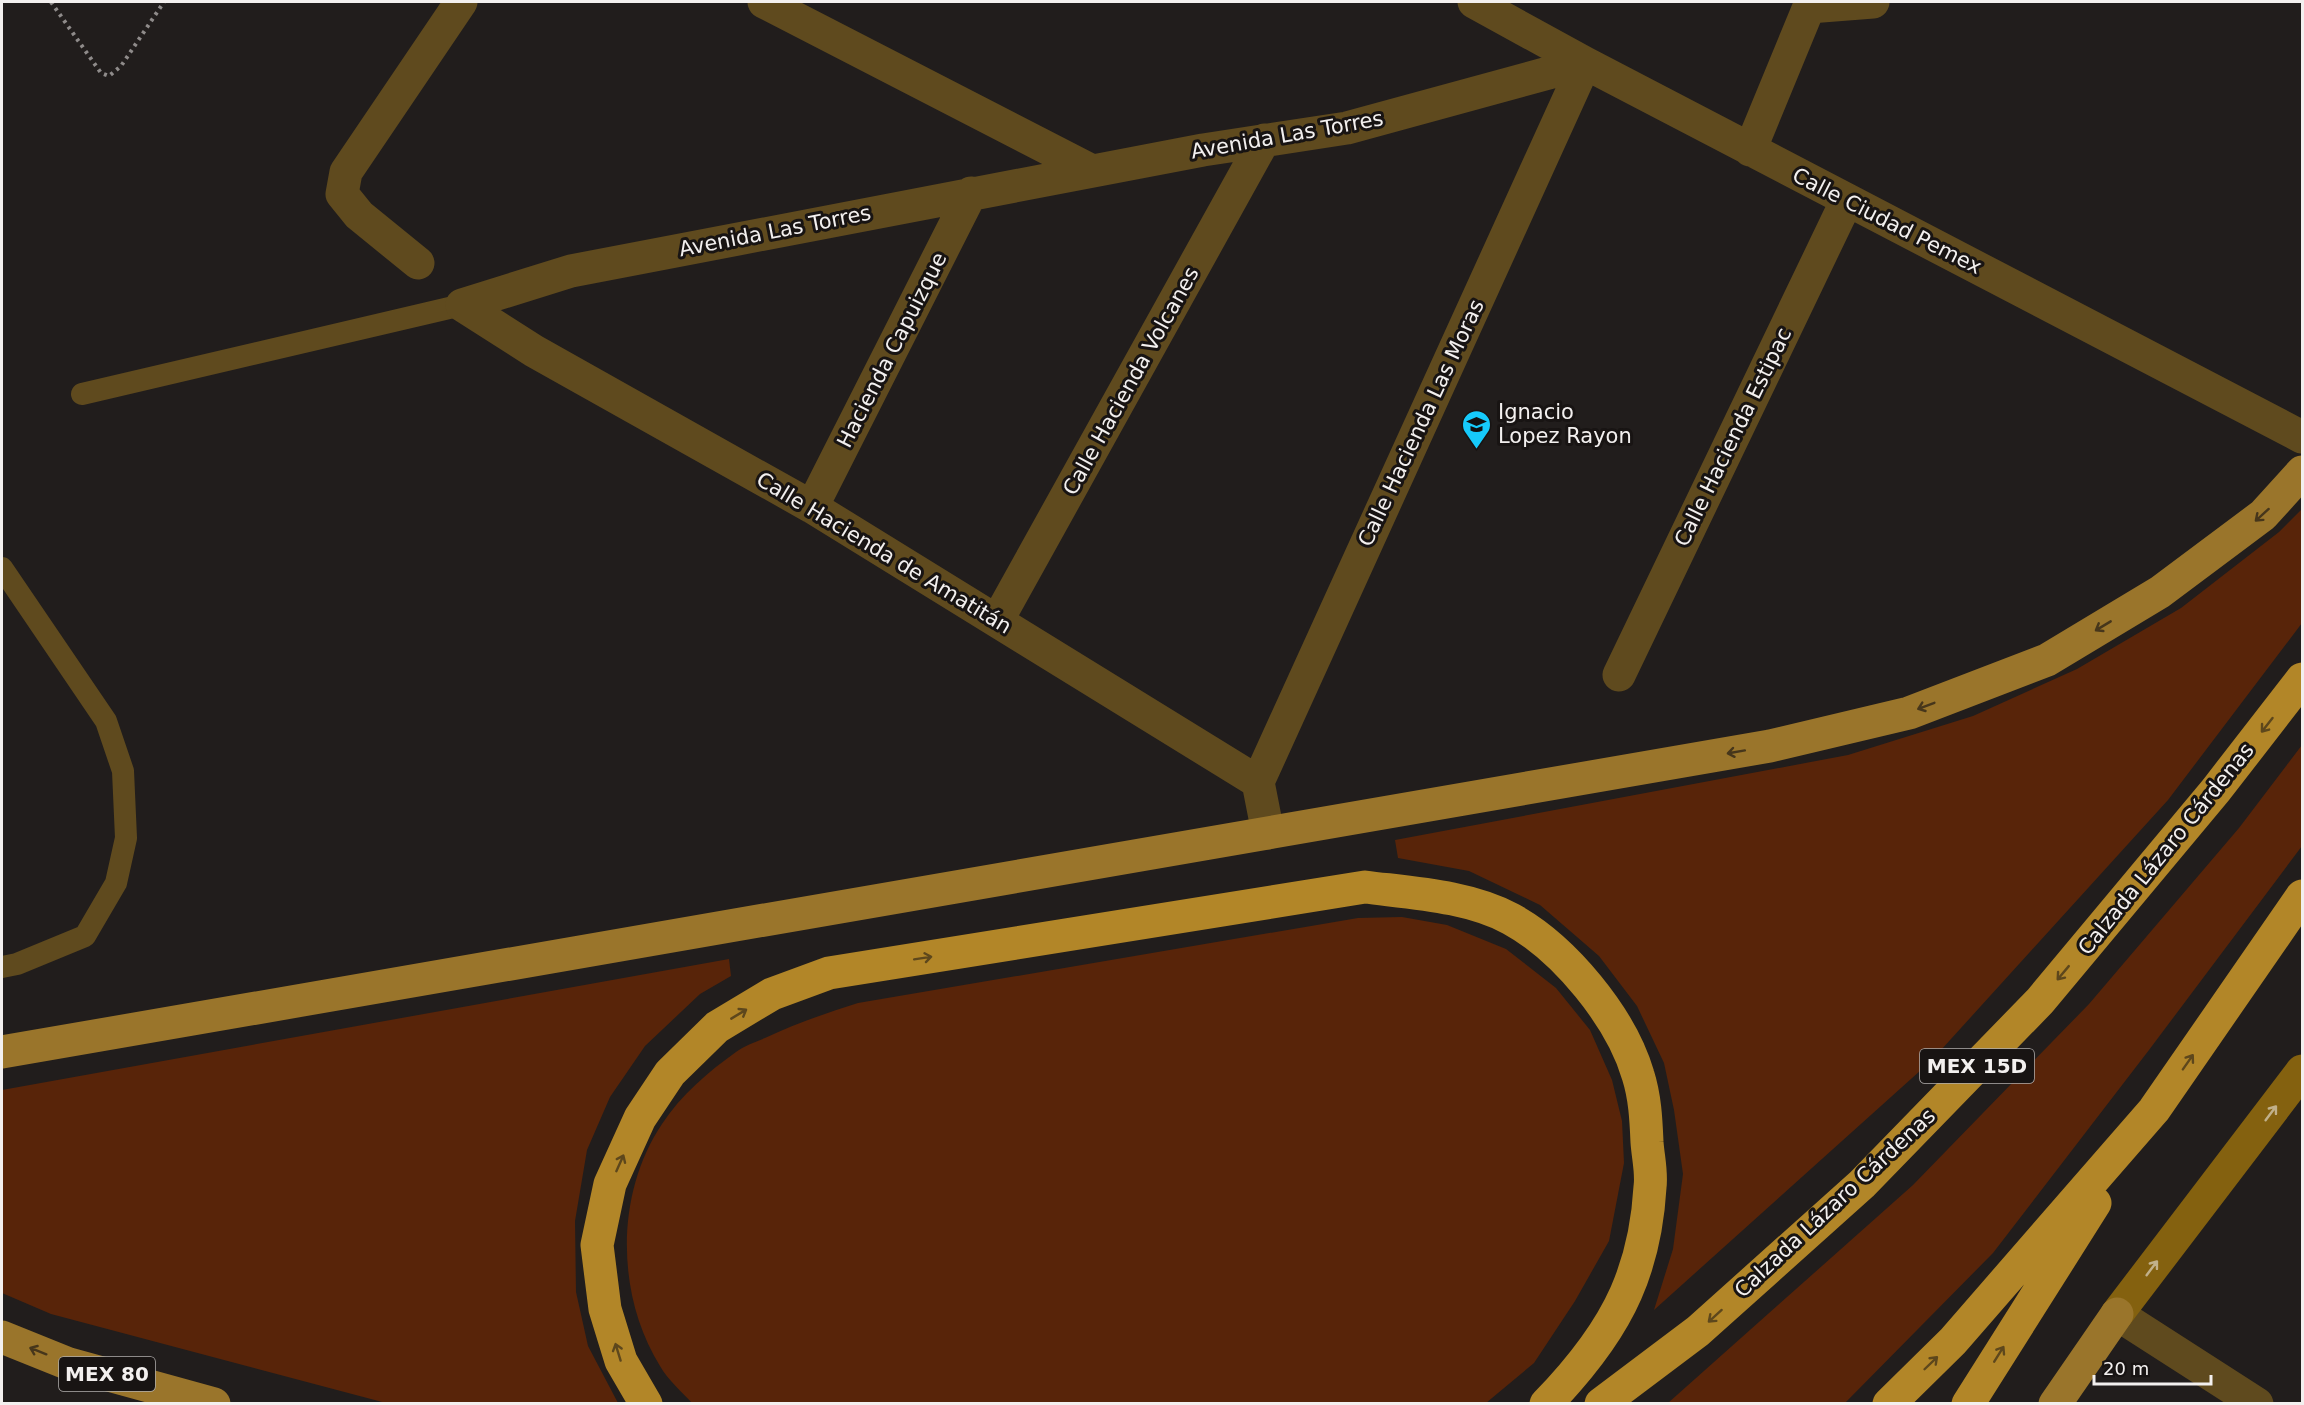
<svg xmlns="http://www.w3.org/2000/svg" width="2304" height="1405" viewBox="0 0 2304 1405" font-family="'DejaVu Sans',sans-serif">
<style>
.green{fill:#582409}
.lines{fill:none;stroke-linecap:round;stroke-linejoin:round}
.path{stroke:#8f8b8a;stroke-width:4;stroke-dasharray:3 4.5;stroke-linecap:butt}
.lane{stroke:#5f4a1e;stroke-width:22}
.street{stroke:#5f4a1e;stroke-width:33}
.secondary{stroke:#84610f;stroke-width:33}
.primary{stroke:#9a752b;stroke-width:33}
.highway{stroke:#b28628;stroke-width:33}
.oneway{stroke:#46361b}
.oneway2{stroke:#5d471c}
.oneway3{stroke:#c1b08a}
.labels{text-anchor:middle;stroke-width:6;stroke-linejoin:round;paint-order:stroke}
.shield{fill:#181413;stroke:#b1aead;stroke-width:1.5}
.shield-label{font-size:20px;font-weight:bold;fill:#f3f0ef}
.street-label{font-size:21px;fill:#f3f0ef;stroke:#181413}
.poi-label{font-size:21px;fill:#f3f0ef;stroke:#181413;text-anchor:start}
</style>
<rect width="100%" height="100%" fill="#211d1c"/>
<path class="green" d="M2302,509V623L2168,800L1931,1061L1654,1310L1673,1249L1683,1174L1674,1110L1664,1063L1637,1006L1599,956L1540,905L1469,871L1398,858L1395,840L1848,755L1973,716L2077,669L2181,608L2279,532Z
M2302,745V846L2149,1050L1993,1253L1845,1403H1668L1913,1185L2089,1004L2239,828Z
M1402,917L1447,925L1506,949L1556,988L1590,1030L1612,1080L1622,1121L1624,1163L1609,1241L1575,1301L1534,1363L1486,1403L693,1404C682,1392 668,1380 660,1366C616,1295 615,1194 662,1124C681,1095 708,1072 736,1052C744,1046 755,1042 765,1038C795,1024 826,1013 858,1003L1358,918Z
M729,959L731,976L700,994L645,1046L610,1097L587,1150L575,1221L576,1292L588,1346L618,1403H386L51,1314L2,1293V1090Z"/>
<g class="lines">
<path class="path" d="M51,2L101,73L109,76L121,66L164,2"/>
<path class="lane" d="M82,394L462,305
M2,568L106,721L123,771L126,838L116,883L85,936L17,964L2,967"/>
<path class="street" d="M764,2L1092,171
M1474,2L1585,63L2302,437
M1809,7L1873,2
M1750,150L1811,2
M418,263L359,215L342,194L346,172L461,2
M462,305L571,271L1203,150L1347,128L1585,63
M462,305L534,351L812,507L1258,782L1268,833
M812,507L971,193
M997,621L1264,140
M1619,675L1847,200
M1258,782L1585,63
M2117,1314L2257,1404"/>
<path class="secondary" d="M2117,1314L2302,1071"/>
<path class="primary" d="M2,1052L1770,746L1909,713L2047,660L2160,592L2263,515L2302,472
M2,1337L69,1364L214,1404
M2055,1404L2117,1314"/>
<path class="highway" d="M646,1404L621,1361L605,1309L597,1245L610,1184L640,1118L670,1073L717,1027L772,994L829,973L1365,887C1412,893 1469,896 1511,919C1564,948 1621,1017 1638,1075C1645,1097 1646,1119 1647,1142C1648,1157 1652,1173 1650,1187C1648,1222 1640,1261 1626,1293C1608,1334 1577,1372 1546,1404
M1601,1404L1698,1331L1862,1184L2040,1001L2216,790L2302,679
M1889,1404L1953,1341L2154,1110L2302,896
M1968,1404L2095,1203"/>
</g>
<defs><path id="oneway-shaft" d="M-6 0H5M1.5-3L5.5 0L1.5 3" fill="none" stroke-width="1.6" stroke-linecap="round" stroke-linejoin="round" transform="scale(1.5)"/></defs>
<g class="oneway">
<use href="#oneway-shaft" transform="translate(2262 515) rotate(138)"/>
<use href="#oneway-shaft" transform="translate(2103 626) rotate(149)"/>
<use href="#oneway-shaft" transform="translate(1926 706) rotate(159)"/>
<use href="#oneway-shaft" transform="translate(1736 752) rotate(170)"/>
<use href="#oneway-shaft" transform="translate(38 1351) rotate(-158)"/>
</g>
<g class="oneway2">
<use href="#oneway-shaft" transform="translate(2267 725) rotate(128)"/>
<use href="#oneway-shaft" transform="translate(923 958) rotate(-9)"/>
<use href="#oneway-shaft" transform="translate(2063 973) rotate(130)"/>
<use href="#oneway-shaft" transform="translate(739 1014) rotate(-31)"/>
<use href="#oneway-shaft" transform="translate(2188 1062) rotate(-55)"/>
<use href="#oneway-shaft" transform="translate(620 1163) rotate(-66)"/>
<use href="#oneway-shaft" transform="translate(1715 1316) rotate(138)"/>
<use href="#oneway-shaft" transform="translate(618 1352) rotate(-107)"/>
<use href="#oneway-shaft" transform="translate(1999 1354) rotate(-58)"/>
<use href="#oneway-shaft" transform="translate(1931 1363) rotate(-44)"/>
</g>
<g class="oneway3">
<use href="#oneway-shaft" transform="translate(2271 1113) rotate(-53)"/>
<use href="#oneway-shaft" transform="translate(2152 1268) rotate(-53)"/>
</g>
<defs>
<symbol id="school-pin" viewBox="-11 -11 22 30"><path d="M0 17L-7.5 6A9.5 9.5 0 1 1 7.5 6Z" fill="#16cafb" stroke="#181413"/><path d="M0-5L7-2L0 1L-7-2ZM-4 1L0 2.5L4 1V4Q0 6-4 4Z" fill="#111"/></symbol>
</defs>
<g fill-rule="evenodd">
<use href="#school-pin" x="1460" y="408" width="33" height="45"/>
</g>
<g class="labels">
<g class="shield">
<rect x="1920" y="1049" width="114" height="34" rx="4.5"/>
<rect x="59" y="1357" width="96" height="34" rx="4.5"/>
</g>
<g class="shield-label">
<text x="1977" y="1073">MEX 15D</text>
<text x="107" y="1381">MEX 80</text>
</g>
<g class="street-label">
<text transform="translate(1287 135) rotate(-10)" y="7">Avenida Las Torres</text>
<text transform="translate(1887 221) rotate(27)" y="7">Calle Ciudad Pemex</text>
<text transform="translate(775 231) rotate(-11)" y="7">Avenida Las Torres</text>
<text transform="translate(892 350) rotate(-63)" y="7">Hacienda Capuizque</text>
<text transform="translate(1131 381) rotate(-61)" y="7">Calle Hacienda Volcanes</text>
<text transform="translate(1421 423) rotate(-65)" y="7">Calle Hacienda Las Moras</text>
<text transform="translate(1733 437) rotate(-64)" y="7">Calle Hacienda Estipac</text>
<text transform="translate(884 553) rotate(31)" y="7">Calle Hacienda de Amatitán</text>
<text transform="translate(2166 849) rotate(-51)" y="7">Calzada Lázaro Cárdenas</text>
<text transform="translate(1835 1203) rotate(-43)" y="7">Calzada Lázaro Cárdenas</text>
</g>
<g class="poi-label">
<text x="1498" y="419">Ignacio<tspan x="1498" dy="24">Lopez Rayon</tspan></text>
</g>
</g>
<rect width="2304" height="1405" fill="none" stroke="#f3f0ef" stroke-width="6"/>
<path d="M2094 1375v9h117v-9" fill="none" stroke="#f3f0ef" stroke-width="3"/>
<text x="2103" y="1375" font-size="18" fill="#f3f0ef" stroke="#181413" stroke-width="4.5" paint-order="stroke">20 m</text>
</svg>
